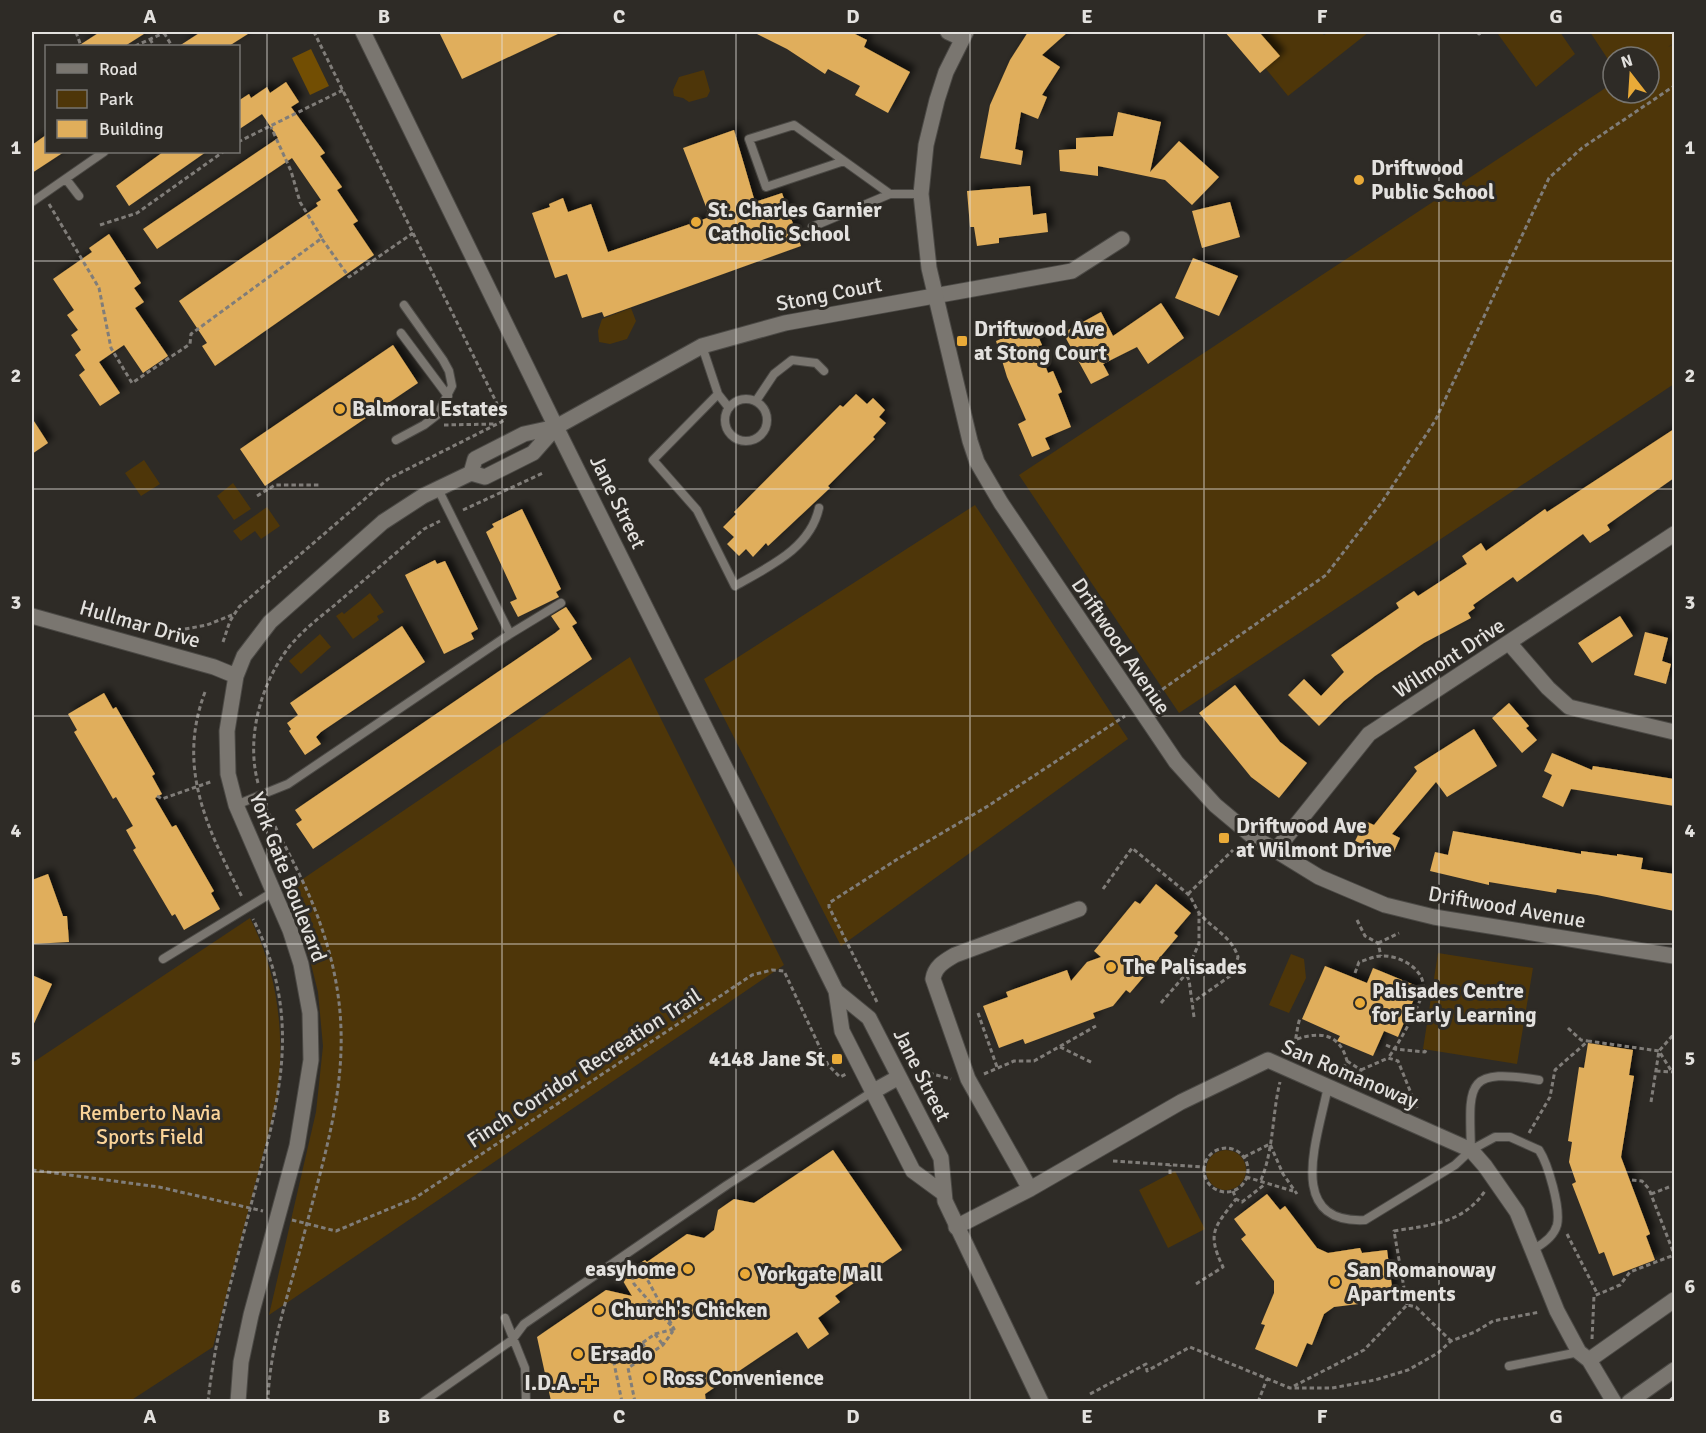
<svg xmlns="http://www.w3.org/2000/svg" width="1706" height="1433" viewBox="0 0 1706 1433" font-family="Signika,sans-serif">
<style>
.green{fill:#4e3609}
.water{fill:#724e03}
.building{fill:#e0ae5b;filter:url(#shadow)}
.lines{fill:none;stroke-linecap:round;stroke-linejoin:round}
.lane-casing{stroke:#4b4945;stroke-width:10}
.street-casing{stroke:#4b4945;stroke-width:17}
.secondary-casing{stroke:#4b4945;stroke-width:17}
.path{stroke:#807d79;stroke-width:3;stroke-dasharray:4.5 3;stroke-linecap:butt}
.lane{stroke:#7a7670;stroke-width:8}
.street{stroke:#7a7670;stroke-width:15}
.secondary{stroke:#7a7670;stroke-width:15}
.tram{stroke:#c9c7c3;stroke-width:1.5}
.grid{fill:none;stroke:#e3e1de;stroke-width:1.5;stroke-opacity:0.55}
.poi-dot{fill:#e9aa38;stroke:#2e2b26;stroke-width:2}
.labels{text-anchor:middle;stroke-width:6;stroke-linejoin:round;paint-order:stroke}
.poi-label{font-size:21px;font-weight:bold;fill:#e3e1de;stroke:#2e2b26;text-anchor:start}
.street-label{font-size:21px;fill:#e3e1de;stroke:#2e2b26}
.park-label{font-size:21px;fill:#fbd498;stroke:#2e2b26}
.neatline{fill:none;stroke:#e3e1de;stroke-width:2}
.grid-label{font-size:20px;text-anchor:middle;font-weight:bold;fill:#e3e1de}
</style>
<defs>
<filter id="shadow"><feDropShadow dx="5.5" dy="-5.5" stdDeviation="3" flood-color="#0009"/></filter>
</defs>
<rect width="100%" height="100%" fill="#2e2b26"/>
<path class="green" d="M1236,32H1321L1324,35L1329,32H1369L1288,96Z
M1502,32H1560L1575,54L1536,87L1498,34Z
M1590,32H1674V43L1668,47L1674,44V384L1179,713L1019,475L1613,83V93H1649V57H1613V67Z
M704,70L710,91L707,97L689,102L683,98L674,96L673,90L679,77Z
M631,308L636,321L627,339L610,344L599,342L598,331L602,319Z
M144,460L160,484L141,496L125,473Z
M233,483L251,509L234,520L217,496Z
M975,505L1128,739L841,946L704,679Z
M267,507L280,526L261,539L255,531L241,541L233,531Z
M370,593L384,612L377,616L379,620L353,639L336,616L342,612L344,614Z
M320,634L331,647L301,674L289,661Z
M630,657L784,965L269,1315L316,1112L323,1046L318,992L304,936L285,891Z
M250,918C279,976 285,1035 277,1100L213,1347L130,1401H32V1063Z
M1438,953L1533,968L1517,1064L1423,1049Z
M1291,954L1304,959L1306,978L1289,1013L1269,1005Z
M1206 1170a20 20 0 1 1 40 0a20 20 0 1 1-40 0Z
M1175,1171L1205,1229L1168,1248L1139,1190Z"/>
<path class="water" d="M311,49L329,86L310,95L292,58Z"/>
<path class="building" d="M100,32H147L125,46H78Z
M201,32H251L229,46H179Z
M439,32H562L462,79Z
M753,32H851L867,40L864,47L910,72L888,113L855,95L860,86L828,69L825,74L787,49Z
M1028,32H1068L1042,55L1060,67L1042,95L1047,97L1038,119L1021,112L1015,149L1023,151L1021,165L980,158L990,105L1010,60Z
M1225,32H1259L1280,56L1260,73Z
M286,82L299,102L291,107L325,153L320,156L342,187L337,190L358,221L353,224L374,255L215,366L202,346L207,343L179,301L318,206L316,203L321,200L292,158L157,249L143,229L278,138L262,114L238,130V101L249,94L251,98L267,87L270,93Z
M1118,112L1161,122L1150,172L1179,141L1219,177L1192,205L1165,180L1098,166V176L1060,171L1059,150L1076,149V138L1113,136Z
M734,130L755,202L782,193L801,246L604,317L602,312L582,318L567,274L555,278L532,213L550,207L549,204L563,198L568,212L591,204L608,252L710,217L683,148Z
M46,135V152H64L32,173V145Z
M163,152H206L129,206L116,186Z
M1030,186L1033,215L1046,213L1048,232L999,238V243L977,246L974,227H970L967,191Z
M1230,202L1240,237L1202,248L1192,211Z
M109,234L141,283L134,288L144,302L135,308L168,356L143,373L124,345L99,362L120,393L100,406L79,375L85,370L75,355L81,350L71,335L78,330L67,315L74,310L53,279L92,252L89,248Z
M1193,258L1238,276L1219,316L1175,298Z
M1161,303L1184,338L1148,364L1137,347L1103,364L1109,375L1091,384L1063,333L1101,312L1113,336Z
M1033,325L1042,345L1038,346L1048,373L1053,371L1062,392L1058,394L1071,427L1045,438L1050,449L1032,457L1018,424L1026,420L1007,377L996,341Z
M393,345L418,383L265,486L240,449Z
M856,394L867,404L873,398L885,410L879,417L886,423L873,437L875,439L828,486L830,488L768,546L766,543L753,557L746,549L739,556L727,544L734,537L723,527L736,514L734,512L840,405L843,407Z
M32,418L48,443L32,454Z
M1674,429V478L1607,525L1610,530L1590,543L1583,534L1517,582L1513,577L1473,605L1475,608L1468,613L1471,618L1424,643L1375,676L1344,701L1319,726L1288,695L1304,679L1321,696L1344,672L1331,655L1399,608L1396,603L1414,591L1418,596L1467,564L1462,556L1481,543L1486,551L1545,509L1547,512Z
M522,509L561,589L556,592L559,597L518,617L510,602L517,599L486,532L494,527L492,524Z
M435,560L437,564L445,561L478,629L471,633L474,639L444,654L405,575Z
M566,607L577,623L572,626L592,659L313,849L296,824L302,820L295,810L555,633L560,629L551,616Z
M1620,616L1633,636L1592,663L1578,643Z
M402,626L425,662L321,732L316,737L321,744L305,755L289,731L291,729L287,723L298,715L290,703Z
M1645,632L1668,638L1662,661L1671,664L1666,684L1634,675Z
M1235,685L1280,742L1307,763L1279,798L1251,777L1199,713Z
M104,693L113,709L116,707L155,774L152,776L162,794L155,798L172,827L176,825L214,891L211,893L220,909L184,930L175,914L172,916L133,850L136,848L126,830L133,826L116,797L113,799L105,785L74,732L77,730L68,714Z
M1509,703L1529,726L1526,728L1537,740L1522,753L1492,718Z
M1474,729L1497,766L1447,797L1436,782L1392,834L1400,838L1392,856L1355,841L1365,821L1374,825L1417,771L1414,767Z
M1552,753L1592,770L1593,766L1674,779V806L1571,789L1563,807L1542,797L1552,775L1544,771Z
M1453,831L1581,854V851L1617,856V854L1643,858L1641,869L1674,874V911L1597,895L1557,889L1556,893L1489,882V885L1430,871L1435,852L1448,855Z
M48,874L63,916H67L69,942L32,944V880Z
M1156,884L1191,913L1174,933L1178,936L1130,993L1126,990L1113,1006L1093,1013L1095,1018L1025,1044L1023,1039L999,1048L983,1006L1008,997L1006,992L1067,970L1071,981L1087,962L1101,957L1094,951L1135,901L1140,904Z
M1325,966L1367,983L1373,968L1419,987L1398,1037L1384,1031L1373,1056L1337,1041L1340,1036L1302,1019Z
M32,975L52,984L32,1028Z
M1588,1043L1633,1050L1629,1075L1634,1076L1621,1157L1650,1234L1646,1236L1655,1260L1613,1276L1604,1252L1599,1254L1572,1184L1576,1182L1569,1162L1572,1142L1568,1141L1579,1067L1584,1068Z
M833,1150L902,1250L835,1296L840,1302L818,1318L829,1334L808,1349L797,1332L705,1394L706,1401H551L537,1337L606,1290L632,1296L620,1276L645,1260L647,1262L687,1234L704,1238L714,1230L718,1210L734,1199L754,1203Z
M1267,1194L1280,1210L1285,1206L1317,1248L1328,1253L1360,1248L1362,1253L1387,1250L1393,1294L1367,1297V1303L1334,1307L1324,1314L1312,1345L1307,1343L1297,1367L1255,1349L1265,1325L1261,1324L1274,1293V1281L1241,1239L1246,1235L1234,1219Z"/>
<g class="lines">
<defs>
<path id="lane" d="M844,161L766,187L749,139L794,125L890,194H921
M66,179L79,196
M32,202L104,152
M812,227L890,194
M401,333L448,396
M702,346L718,394L653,460L697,510L735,586C768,567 810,549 819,508
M718,394L729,408
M725 420a21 21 0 1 1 42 0a21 21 0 1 1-42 0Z
M756,401L774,374L792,360L816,363L824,371
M396,440L424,425L437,415L452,386L449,371L443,360L404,305
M438,489L510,634
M236,805L288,784L510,634L561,603
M163,959L273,892
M1328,1086C1319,1135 1283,1224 1365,1220L1455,1165L1471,1150L1495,1137H1510L1539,1150C1548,1164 1561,1208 1557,1225C1554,1236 1543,1244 1534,1249
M1471,1150C1469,1083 1465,1068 1539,1080
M505,1318L525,1368L526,1402
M1509,1366L1579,1352
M423,1402L512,1340L524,1324L727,1185L872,1092"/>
<path id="street" d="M948,32L961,38
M934,296L1072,271L1122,239
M1510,644L1548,688L1569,707L1674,732
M1276,850L1369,734L1674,534
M1030,1189L968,1079L933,979C935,966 945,961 955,955L1079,909
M956,1227L1030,1189L1181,1102L1268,1060L1471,1150L1485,1166L1517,1212L1557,1311L1579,1352L1589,1360L1614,1402
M1589,1360L1674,1300"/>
<path id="secondary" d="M363,32L556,427L836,991L842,1031L913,1171L943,1193
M966,32L946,72L937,100L926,145L921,194L929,268L970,441L977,462L1001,503L1176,762L1215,805L1252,836L1319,877L1385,905L1434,917L1674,956
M471,473L475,459L524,434L556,427L702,346L785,323L934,296
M32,616L214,667L236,676
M836,991L869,1018L941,1158L945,1201L1041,1402
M872,1092L899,1077
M238,1402L241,1362L251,1315L297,1146L311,1060L310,1013L301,964L290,930L236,805L228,774L227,731L236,676L244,656L270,622L383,522L423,496L471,473L485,477L533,453L556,427
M1629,1402L1674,1370"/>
</defs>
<use href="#lane" class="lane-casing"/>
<use href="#street" class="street-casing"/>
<use href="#secondary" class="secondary-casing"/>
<path class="path" d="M76,32L81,46
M1477,32L1479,34L1483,32
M164,33L172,46
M150,39L154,46
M135,46L166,32
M238,142L343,90
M49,204L99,288L111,348L132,383L190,344L191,334L322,238L300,202L291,171L271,127
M100,225L137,213L223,152
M322,239L349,277L413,233
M444,425L495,424
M257,496L275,485H320
M463,510L543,473
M185,629L207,625L232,615
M223,642L230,621L239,607L388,479L505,420L314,32
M205,692C176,769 208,829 242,897
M1150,698L1326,575L1382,502L1435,421L1549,178L1582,148L1674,86
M258,783C246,739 260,687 286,651C299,633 319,618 336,604C365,579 395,554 424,529L440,521
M157,796L162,799L213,781
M265,806C284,846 307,884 321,926C363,1046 331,1129 301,1246C288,1297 269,1348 268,1402
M1103,889L1132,848L1188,894C1194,901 1195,908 1200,914C1213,929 1232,937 1238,957L1233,974L1193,1002
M1188,894L1233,850
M1357,920L1365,936L1378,943L1381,956
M1378,943L1399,933
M1355,973L1359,962C1367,960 1374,956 1382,956C1400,955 1427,970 1423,991C1420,1006 1397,1047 1388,1058
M877,1002L829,907V903L896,860L988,806L1125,716
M1161,1003L1185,975
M978,1013L997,1067
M1194,1017L1189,980L1186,974L1199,943V913
M1568,1028L1581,1040L1588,1041
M1297,1039C1321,1031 1340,1034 1347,1061L1340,1074
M1386,1045L1395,1049L1425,1052L1426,1050
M1060,1047L1093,1063
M1291,1053C1297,1041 1296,1030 1300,1018
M1347,1061L1361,1070L1359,1082
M1361,1070L1388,1058L1398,1061L1417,1108
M1656,1071L1674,1072
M929,1073L951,1079
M984,1074L1014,1061H1034L1096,1026
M1651,1102L1659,1051L1674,1034
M1529,1133L1550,1097L1555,1070L1588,1041L1659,1051L1672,1072
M1204 1170a22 22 0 1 1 44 0a22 22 0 1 1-44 0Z
M1244,1157L1270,1144L1283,1174L1297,1194
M1113,1161L1204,1167
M32,1170L159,1187L263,1211
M1170,1174V1165
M1246,1177L1293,1191
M1261,1180C1274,1149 1272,1114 1280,1082
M1632,1180L1642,1181L1649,1189L1674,1254
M1233,1191L1236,1199L1242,1202L1264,1185
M1651,1194L1669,1187
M292,1220L336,1231L415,1198L752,975L772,970L784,971L828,1065L840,1077L846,1074
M1567,1234L1597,1293
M630,1267L646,1277L674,1329L634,1284Z
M1196,1284L1223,1267C1206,1232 1215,1227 1236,1199
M1407,1305L1394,1231C1429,1225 1463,1224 1485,1191
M655,1334L663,1345
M1592,1339L1594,1296L1620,1285L1630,1272L1674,1255
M642,1343L650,1354
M1294,1386L1364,1350L1407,1305L1416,1307L1451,1341
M1090,1394L1146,1364L1147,1371L1190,1347L1290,1388H1332L1375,1380L1408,1370L1438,1353L1451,1341L1475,1332L1493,1321L1540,1312
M208,1402C215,1332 236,1265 253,1197C280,1099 303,1016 253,919
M622,1402L614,1363L655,1334L674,1329
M635,1402L628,1368L663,1345L673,1331
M1258,1402L1267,1379"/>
<use href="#lane" class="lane"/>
<use href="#street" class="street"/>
<use href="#secondary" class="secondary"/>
<path class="tram" d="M1667,1402L1674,1396"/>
</g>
<path class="grid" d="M267,32V1402M502,32V1402M736,32V1402M970,32V1402M1204,32V1402M1439,32V1402M32,261H1674M32,489H1674M32,716H1674M32,944H1674M32,1172H1674"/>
<g class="poi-dot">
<circle cx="1359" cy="180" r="6"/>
<circle cx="696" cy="222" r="6"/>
<rect x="956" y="335" width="12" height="12" rx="3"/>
<circle cx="340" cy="409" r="6"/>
<rect x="1218" y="832" width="12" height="12" rx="3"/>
<circle cx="1111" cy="967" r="6"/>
<circle cx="1360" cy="1003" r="6"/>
<rect x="831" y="1053" width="12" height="12" rx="3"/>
<circle cx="688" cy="1269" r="6"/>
<circle cx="745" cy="1274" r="6"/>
<circle cx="1335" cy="1282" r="6"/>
<circle cx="599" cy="1310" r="6"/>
<circle cx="578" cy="1354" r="6"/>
<circle cx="650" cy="1378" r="6"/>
<path d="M586 1374h6v6h6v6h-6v6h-6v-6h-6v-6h6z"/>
</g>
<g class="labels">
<g class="poi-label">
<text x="1371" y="175">Driftwood<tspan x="1371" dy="24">Public School</tspan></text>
<text x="708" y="217">St. Charles Garnier<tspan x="708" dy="24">Catholic School</tspan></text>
<text x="974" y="336">Driftwood Ave<tspan x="974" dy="24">at Stong Court</tspan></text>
<text x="352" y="416">Balmoral Estates</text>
<text x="1236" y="833">Driftwood Ave<tspan x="1236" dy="24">at Wilmont Drive</tspan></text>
<text x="1123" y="974">The Palisades</text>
<text x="1372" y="998">Palisades Centre<tspan x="1372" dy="24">for Early Learning</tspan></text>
<text x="825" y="1066" text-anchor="end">4148 Jane St</text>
<text x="676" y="1276" text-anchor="end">easyhome</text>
<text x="1347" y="1277">San Romanoway<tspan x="1347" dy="24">Apartments</tspan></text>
<text x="757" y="1281">Yorkgate Mall</text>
<text x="611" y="1317">Church's Chicken</text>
<text x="590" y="1361">Ersado</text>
<text x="662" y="1385">Ross Convenience</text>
<text x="577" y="1390" text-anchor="end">I.D.A.</text>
</g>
<g class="street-label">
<text transform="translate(829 294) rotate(-11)" y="7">Stong Court</text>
<text transform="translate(618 502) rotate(64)" y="7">Jane Street</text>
<text transform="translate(140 624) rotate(16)" y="7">Hullmar Drive</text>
<text transform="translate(1121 646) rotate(56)" y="7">Driftwood Avenue</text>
<text transform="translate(1449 658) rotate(-33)" y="7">Wilmont Drive</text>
<text transform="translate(288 877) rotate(69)" y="7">York Gate Boulevard</text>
<text transform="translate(1507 907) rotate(10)" y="7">Driftwood Avenue</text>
<text transform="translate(584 1068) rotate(-33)" y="7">Finch Corridor Recreation Trail</text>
<text transform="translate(1350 1074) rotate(23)" y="7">San Romanoway</text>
<text transform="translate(922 1075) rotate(63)" y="7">Jane Street</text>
</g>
<g class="park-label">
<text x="150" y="1120">Remberto Navia<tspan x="150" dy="24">Sports Field</tspan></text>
</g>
</g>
<rect width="1706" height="1433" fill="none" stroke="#2e2b26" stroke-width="66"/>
<rect x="45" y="45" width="195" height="108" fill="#2e2b26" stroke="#767470" stroke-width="1.5"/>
<rect x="57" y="64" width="30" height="9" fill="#7a7670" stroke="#767470" stroke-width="1.5"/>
<text x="99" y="75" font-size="18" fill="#e3e1de">Road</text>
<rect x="57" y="90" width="30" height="18" fill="#4e3609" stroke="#767470" stroke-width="1.5"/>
<text x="99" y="105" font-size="18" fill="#e3e1de">Park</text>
<rect x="57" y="120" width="30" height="18" fill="#e0ae5b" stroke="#767470" stroke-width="1.5"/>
<text x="99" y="135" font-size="18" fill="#e3e1de">Building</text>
<g transform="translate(1631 75) rotate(343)"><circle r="28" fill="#2e2b26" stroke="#767470" stroke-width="1.5"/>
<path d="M0-4.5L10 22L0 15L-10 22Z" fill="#e9aa38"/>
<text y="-9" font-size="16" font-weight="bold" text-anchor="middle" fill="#e3e1de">N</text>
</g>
<rect x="33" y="33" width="1640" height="1367" class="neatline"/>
<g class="grid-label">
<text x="150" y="23">A</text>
<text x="384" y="23">B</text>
<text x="619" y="23">C</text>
<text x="853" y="23">D</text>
<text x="1087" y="23">E</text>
<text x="1322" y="23">F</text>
<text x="1556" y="23">G</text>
<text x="16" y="154">1</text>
<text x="1690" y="154">1</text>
<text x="16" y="382">2</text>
<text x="1690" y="382">2</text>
<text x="16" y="609">3</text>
<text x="1690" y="609">3</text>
<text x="16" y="837">4</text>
<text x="1690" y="837">4</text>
<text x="16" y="1065">5</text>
<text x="1690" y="1065">5</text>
<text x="16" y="1293">6</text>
<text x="1690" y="1293">6</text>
<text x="150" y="1423">A</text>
<text x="384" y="1423">B</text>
<text x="619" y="1423">C</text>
<text x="853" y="1423">D</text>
<text x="1087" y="1423">E</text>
<text x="1322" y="1423">F</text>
<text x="1556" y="1423">G</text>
</g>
</svg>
